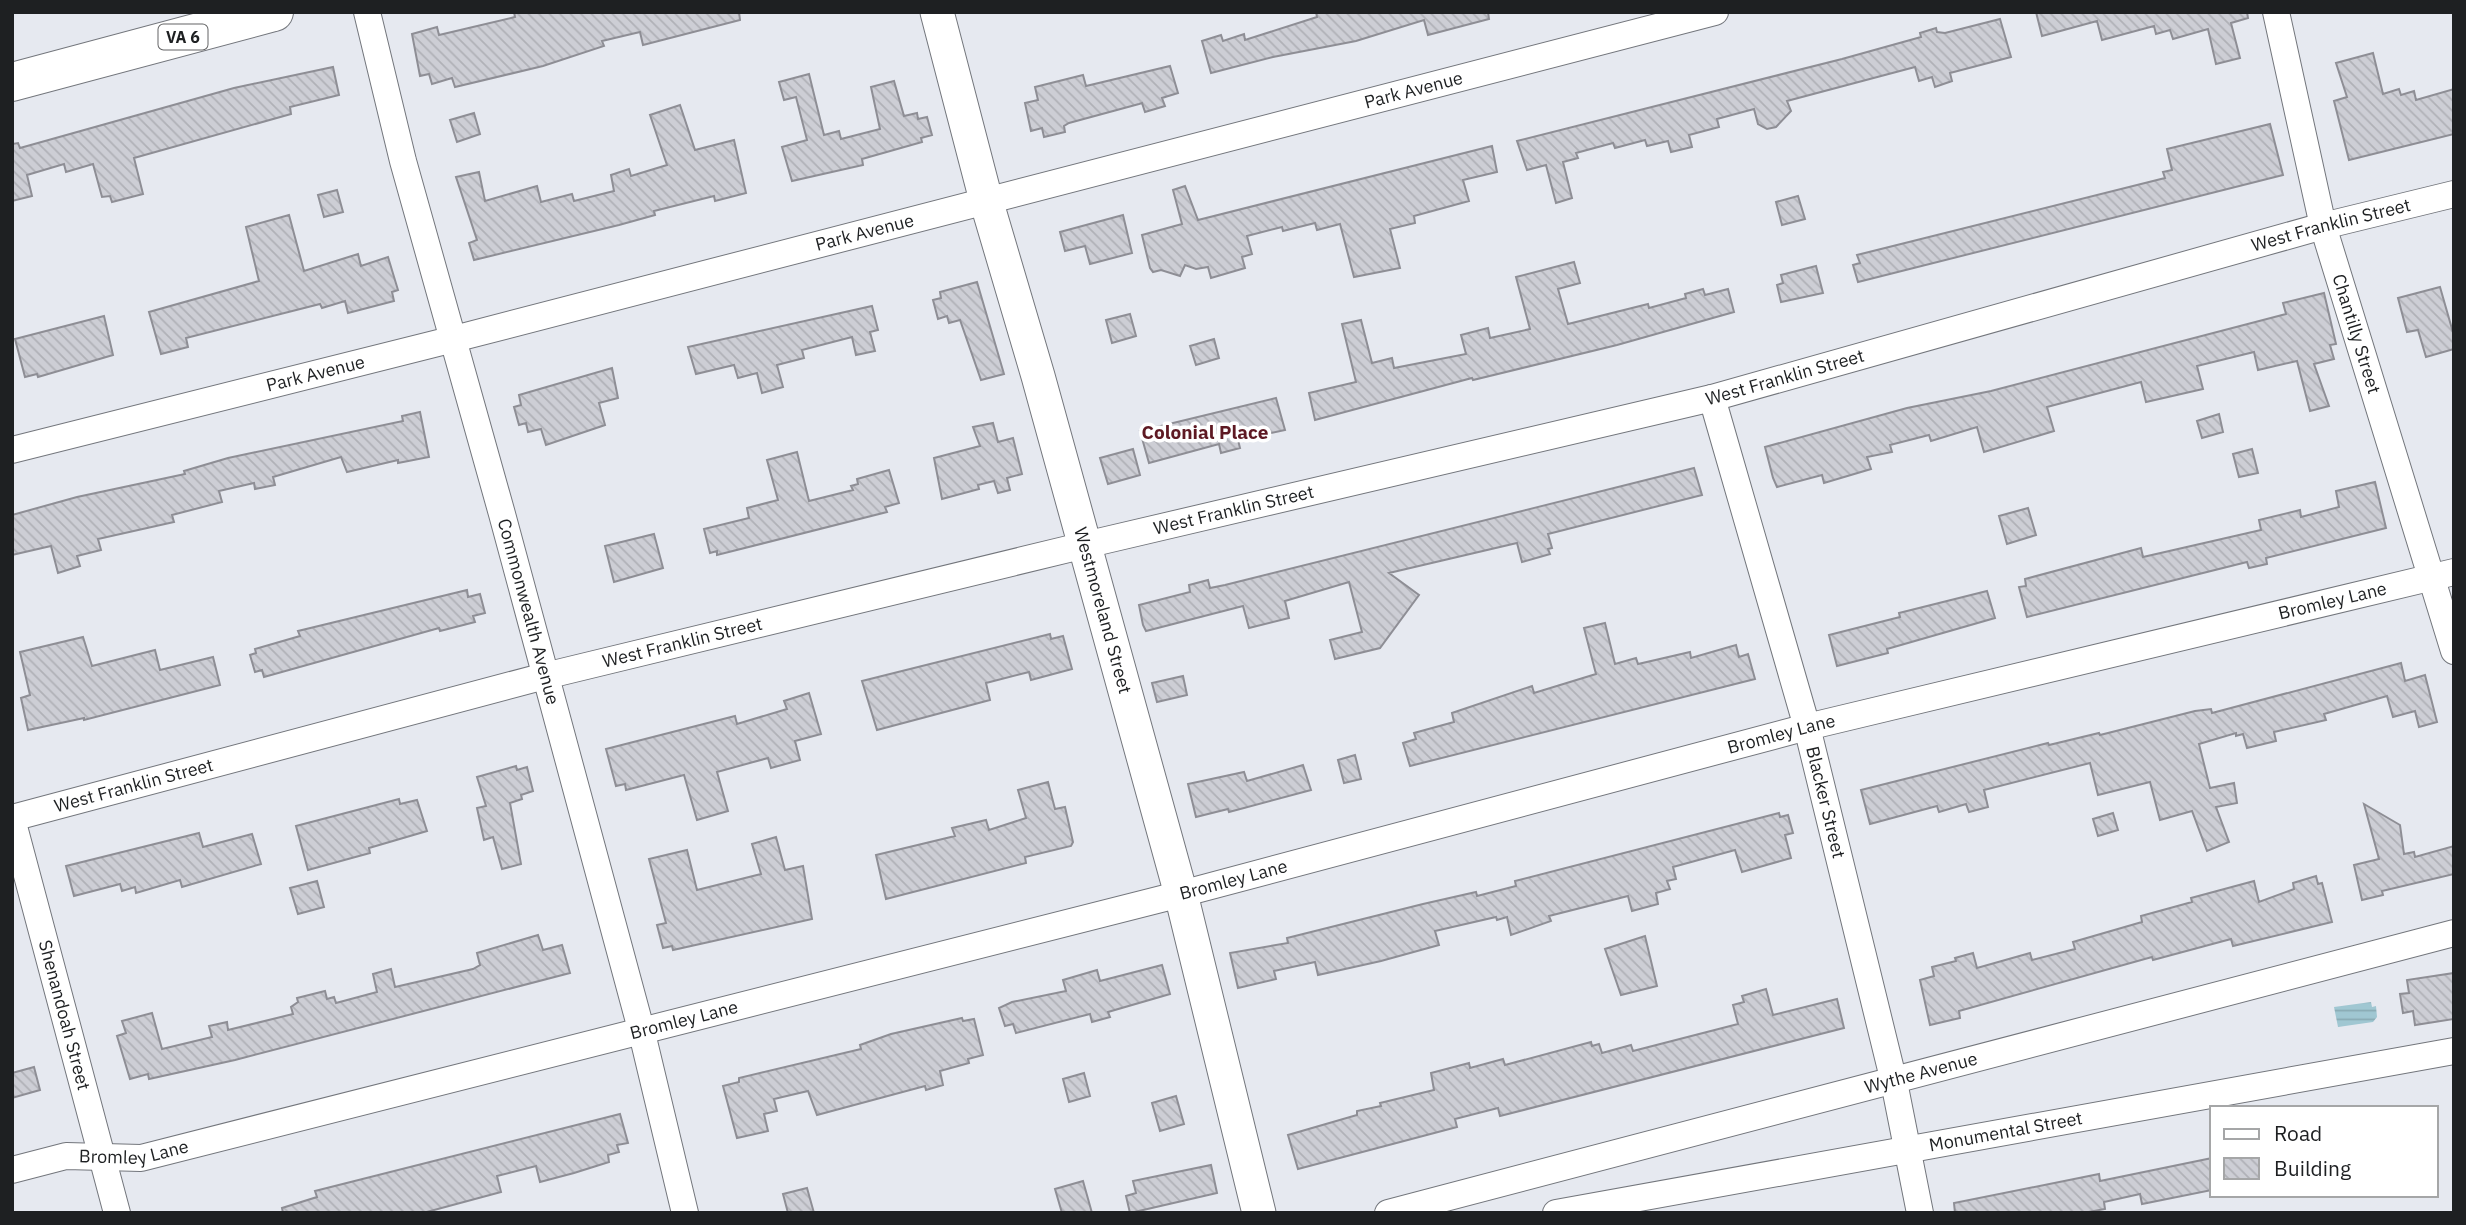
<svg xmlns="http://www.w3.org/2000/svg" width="2466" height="1225" viewBox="0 0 2466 1225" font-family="'IBM Plex Sans',sans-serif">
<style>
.water{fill:url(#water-rules)}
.building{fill:url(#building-back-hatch);stroke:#8e8e95;stroke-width:2}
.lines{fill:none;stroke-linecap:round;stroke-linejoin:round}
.minor-casing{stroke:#73767c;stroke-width:28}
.tertiary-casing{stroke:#73767c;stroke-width:35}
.primary-casing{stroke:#73767c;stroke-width:40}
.minor{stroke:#fff;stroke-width:26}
.tertiary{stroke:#fff;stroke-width:33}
.primary{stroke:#fff;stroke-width:38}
.labels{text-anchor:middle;stroke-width:7;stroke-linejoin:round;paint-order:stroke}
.shield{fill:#fff;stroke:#626364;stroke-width:2}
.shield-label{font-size:16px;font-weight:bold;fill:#1e2022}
.street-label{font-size:18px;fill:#1e2022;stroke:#fff}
.neighbourhood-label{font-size:19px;font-weight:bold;fill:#5e1923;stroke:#fff}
</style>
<defs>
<pattern id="water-rules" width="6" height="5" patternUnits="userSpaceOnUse" patternTransform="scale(1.75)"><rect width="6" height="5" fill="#a0c7d2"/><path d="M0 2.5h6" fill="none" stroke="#89abb4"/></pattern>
<pattern id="building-back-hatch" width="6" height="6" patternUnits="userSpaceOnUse" patternTransform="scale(1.75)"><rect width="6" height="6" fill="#cdced5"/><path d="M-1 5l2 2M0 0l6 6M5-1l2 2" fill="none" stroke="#b0b1b7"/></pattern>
</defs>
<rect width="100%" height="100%" fill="#e6e9f0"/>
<path class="water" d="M2371,1002L2372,1007L2376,1006L2377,1017L2373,1022L2338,1027L2334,1007Z"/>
<path class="building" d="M514,12H739L740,20L643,45L640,32L602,41L604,46L543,66L455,87L452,78L432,84L429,74L420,76L412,34L437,27L439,35L515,17Z
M1316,12H1488L1489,19L1428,35L1424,20L1356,41L1273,57L1211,73L1202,41L1221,35L1223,41L1244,34L1245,40L1317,17Z
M2036,12H2247L2248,18L2231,23L2240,58L2216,64L2208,29L2173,39L2170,30L2156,34L2154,26L2102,40L2097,21L2042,36Z
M2000,19L2011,57L1950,73L1952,81L1935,87L1932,77L1919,81L1915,67L1787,101L1791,111L1776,127L1767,129L1758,124L1754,109L1717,119L1719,127L1689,135L1692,147L1671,152L1668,141L1647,146L1645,140L1615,148L1613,143L1576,153L1578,158L1563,162L1572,198L1556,203L1546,165L1527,170L1517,141L1842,59L1921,37L1920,33L1936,28L1937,32L1945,33Z
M2373,53L2383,94L2399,89L2401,95L2414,91L2416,100L2454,89V134L2349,160L2334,101L2347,97L2336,63Z
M1170,66L1178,93L1162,98L1165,106L1145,112L1142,103L1139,104L1069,123L1064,126L1065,132L1044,137L1042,128L1031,131L1025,103L1038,100L1035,87L1083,75L1086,86Z
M333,67L339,95L290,107L291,114L134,158L143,194L112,202L110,196L102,197L93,164L66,172L64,164L27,175L32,196L12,201V144L18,143L20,148L234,88Z
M809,74L824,135L839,131L841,139L880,129L871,87L894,81L904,116L917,113L918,119L927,117L932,135L921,138L922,142L862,159L863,165L792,181L782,147L807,140L796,97L784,100L779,82Z
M680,105L695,150L734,140L746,193L715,201L714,196L654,211L655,215L619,225L474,260L469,243L477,240L456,177L479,172L485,201L537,186L541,202L572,194L574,201L614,191L611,175L629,169L631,176L667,165L650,115Z
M474,113L480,134L457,142L450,120Z
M2270,124L2283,175L1858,282L1853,265L1860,263L1857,255L2165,178L2163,172L2172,170L2167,149Z
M1492,146L1497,172L1463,180L1469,201L1414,216L1415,223L1390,229L1400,268L1354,277L1340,224L1317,230L1315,223L1283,231L1282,227L1247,236L1252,254L1242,257L1245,268L1211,278L1208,267L1196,269L1185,265L1180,276L1161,270L1153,272L1150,268L1142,235L1182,224L1173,190L1185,186L1198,220Z
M337,190L343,212L324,217L318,195Z
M1798,196L1805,219L1782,225L1776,202Z
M289,215L304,271L358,254L361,266L388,257L398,290L392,292L394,301L348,313L345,301L322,308L320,304L186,338L188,347L161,354L149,312L259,281L246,227Z
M1123,215L1132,253L1090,264L1085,246L1065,251L1060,232Z
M1574,262L1580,283L1558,289L1568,324L1648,304L1649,308L1686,298L1685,294L1703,289L1705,295L1728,289L1734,312L1617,345L1473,380L1472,378L1315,420L1309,393L1356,382L1342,324L1361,320L1372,363L1392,358L1394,368L1466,354L1461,335L1488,328L1490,338L1530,329L1516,277Z
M1816,266L1823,293L1781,302L1777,285L1783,283L1781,275Z
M977,282L1004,374L981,380L960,320L949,323L947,316L938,319L933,300L941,298L940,292Z
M2440,287L2454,336V349L2426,357L2418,330L2407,332L2398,298Z
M2324,293L2336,344L2330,345L2334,359L2314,364L2329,406L2310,411L2297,361L2258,370L2254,352L2197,366L2203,389L2146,402L2141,382L2047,407L2054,431L1984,452L1977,427L1931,441L1929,435L1890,445L1892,452L1867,457L1871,469L1824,483L1822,475L1777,487L1773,478L1765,447L1907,408L1991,391L2286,314L2283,303Z
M872,306L878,330L870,332L875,351L856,355L852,337L802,350L804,358L777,365L783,387L762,393L757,373L738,378L734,365L696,374L688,347Z
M1130,314L1136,336L1112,343L1106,320Z
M104,316L113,355L38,377L37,374L25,377L15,339Z
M1214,339L1219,358L1196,365L1190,346Z
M612,368L618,398L599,403L605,425L546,445L541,429L528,432L526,423L519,425L514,407L521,405L519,395Z
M1276,398L1285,430L1238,440L1240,448L1221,453L1219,444L1149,463L1140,431Z
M420,412L429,457L398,463V460L347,472L341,457L273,477L275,485L255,489L254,483L219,491L222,502L172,515L174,522L98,539L101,550L77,556L80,566L58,573L51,546L12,555V515L77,497L185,474L184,471L228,458L403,421L402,416Z
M2219,414L2223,432L2202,438L2197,421Z
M993,423L998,442L1013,438L1022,474L1007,478L1010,490L998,493L994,481L978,485L979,489L942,499L934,458L980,446L973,427Z
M1133,449L1140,475L1108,484L1100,458Z
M2252,449L2258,473L2239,477L2233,454Z
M797,452L809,501L853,490L851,486L858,484L857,479L889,470L899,503L885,507L887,512L717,555V551L710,553L704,529L749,518L747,508L778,500L767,460Z
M1694,468L1702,495L1548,534L1552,548L1548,549L1550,554L1522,562L1517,543L1389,573L1419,595L1380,648L1335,659L1330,640L1362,632L1349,582L1285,601L1289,618L1249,628L1243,606L1146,631L1143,625L1139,605L1190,592L1189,585L1208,580L1210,588L1225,585Z
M2375,482L2386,528L2266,558L2267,564L2249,568L2247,562L2027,617L2019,587L2026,586L2025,579L2141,548L2143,557L2261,530L2259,520L2300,510L2301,517L2339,507L2336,491Z
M2028,508L2036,535L2007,544L1999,516Z
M654,534L663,568L614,582L605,546Z
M467,590L468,597L480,594L485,613L473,616L475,622L440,631L439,628L264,677L262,670L255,672L250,655L256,653L255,649L300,636L298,631Z
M1987,591L1995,618L1887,649L1888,653L1837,666L1829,635L1900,617L1899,613Z
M1605,623L1615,664L1636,658L1638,664L1690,652L1691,658L1736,645L1739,657L1748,654L1755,679L1410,766L1403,743L1416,739L1414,733L1454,722L1452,713L1532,686L1534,693L1596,674L1584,628Z
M1050,634L1051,639L1063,636L1072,669L1031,680L1029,672L986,683L990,700L877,730L862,681Z
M83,637L92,666L155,650L160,670L213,657L220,685L84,720V718L28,730L21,698L30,695L20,652Z
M2401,663L2405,681L2425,675L2437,722L2419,727L2415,711L2393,717L2387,696L2324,714L2326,720L2274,732L2276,741L2247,748L2243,734L2236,736V733L2199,744L2210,788L2234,783L2237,803L2216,807L2229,842L2207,851L2192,811L2160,820L2150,782L2098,795L2090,763L1984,790L1988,807L1969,812L1966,804L1939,812L1937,806L1870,824L1861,790L2048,743L2049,745L2099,733L2100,735L2195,711L2211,709L2212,713Z
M1183,676L1187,695L1157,702L1152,683Z
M809,693L821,734L795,741L800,760L771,768L768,758L717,772L728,811L697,820L684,775L626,790L625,784L616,786L606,749L735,716L737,724L787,709L784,701Z
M1355,755L1361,779L1344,783L1338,760Z
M1303,765L1311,790L1229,812L1228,809L1196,817L1188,784L1244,772L1247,781Z
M516,766L517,770L527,767L533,791L521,795L522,799L510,803L521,864L502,869L493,837L484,840L477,808L486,806L477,777Z
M1048,782L1055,809L1065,807L1073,842L1071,846L1025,857L1026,863L886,899L876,855L955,836L952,828L986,820L989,830L1026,818L1018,790Z
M399,799L400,804L417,800L427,831L369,848L370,853L308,870L296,826Z
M2364,804L2400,825L2404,854L2414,852L2415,857L2454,846V874L2382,891L2383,895L2362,900L2354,865L2379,859Z
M1779,813L1780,817L1788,815L1793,833L1785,835L1791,858L1742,872L1735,850L1673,867L1676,879L1667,881L1670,889L1656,893L1658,904L1632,911L1628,896L1549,916L1551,921L1511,935L1507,917L1497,920L1496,917L1435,931L1439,945L1381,961L1318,975L1315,962L1274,971L1276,979L1238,988L1230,953L1288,943L1287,938L1423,904L1476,892L1477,896L1516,886L1515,881Z
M2113,813L2118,830L2098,836L2093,819Z
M199,833L203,847L252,834L261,864L182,887L180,880L136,893L135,887L122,891L120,884L74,896L66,866Z
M776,837L785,870L803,866L812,919L673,950L672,946L663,948L657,925L666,923L649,859L687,850L697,890L761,874L752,844Z
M2316,876L2318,884L2322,883L2332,922L2233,946L2231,939L2153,960L2152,957L1959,1011L1960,1018L1930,1025L1920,980L1934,976L1932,967L1956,961L1955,958L1973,953L1977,968L2030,953L2032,960L2075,949L2073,942L2142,922L2141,916L2192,902L2191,898L2254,881L2259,902L2294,889L2293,883Z
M317,881L324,907L298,914L290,888Z
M538,935L543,950L562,945L570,973L235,1060L149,1079L148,1074L130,1079L117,1036L126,1033L122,1021L152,1013L162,1049L212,1037L209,1026L227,1022L228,1030L293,1014L291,1007L298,1002L297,998L325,991L327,999L334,997L336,1003L377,992L373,974L391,969L395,987L473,969L480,965L477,953Z
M1645,936L1657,986L1621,995L1605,949Z
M1162,965L1170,994L1108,1012L1110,1017L1092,1022L1090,1014L1016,1033L1013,1024L1005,1026L999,1008L1012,1002L1066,991L1063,980L1097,970L1100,981Z
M2454,973V1019L2415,1025L2413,1011L2403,1013L2400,994L2409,993L2407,980Z
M1766,989L1773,1015L1837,999L1844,1028L1500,1116L1498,1108L1455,1119L1457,1127L1298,1169L1288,1135L1357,1115V1111L1381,1106L1380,1103L1434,1090L1431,1073L1469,1063L1470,1068L1503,1059L1505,1065L1591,1042L1592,1046L1599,1044L1602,1053L1631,1045L1633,1051L1738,1024L1733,1005L1744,1002L1742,996Z
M962,1018L963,1021L974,1019L983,1055L968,1059L969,1063L940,1071L943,1085L926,1090L925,1086L817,1115L808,1091L774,1099L777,1111L764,1114L768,1131L737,1138L723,1086L739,1082V1078L861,1049L860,1045L891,1034Z
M34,1067L40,1090L12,1098V1073Z
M1084,1073L1090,1096L1069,1102L1063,1079Z
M1176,1096L1184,1124L1160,1131L1152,1103Z
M620,1114L628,1143L617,1145L619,1152L608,1155L609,1162L574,1173L540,1182L536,1166L497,1176L501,1192L423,1213H283L282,1208L317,1197L315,1191Z
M2212,1158V1190L2142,1204L2140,1194L2104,1202L2105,1209L2083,1213H1955L1954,1203L2099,1174L2100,1181Z
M1211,1165L1217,1193L1130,1213L1126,1196L1136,1193L1133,1181Z
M1083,1181L1092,1213H1062L1055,1189Z
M807,1188L814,1213H788L783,1194Z"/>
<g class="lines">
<defs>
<g id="minor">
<path id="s1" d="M367,12L403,161L502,514L641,1029L685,1213"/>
<path id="s2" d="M2276,12L2323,226L2454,651"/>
<path id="s3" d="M1712,398L1807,727L1894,1082L1920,1213"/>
<path id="s4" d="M12,450L454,339L1715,12"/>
<path id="s5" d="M12,818L545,676L1085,545L1712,398L2323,226L2454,194"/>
<path id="s6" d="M12,819L117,1213"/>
<path id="s7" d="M12,1170L66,1156L141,1158L1181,894L1807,727L2454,572"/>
<path id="s8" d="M1388,1213L2454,933"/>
<path id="s9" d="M1556,1213L2454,1051"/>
</g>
<g id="tertiary">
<path id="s10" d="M937,12L986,200L1038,376L1181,894L1259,1213"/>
</g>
<path id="primary" d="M12,82L274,12"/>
</defs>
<use href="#minor" class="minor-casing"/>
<use href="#tertiary" class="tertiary-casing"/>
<use href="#primary" class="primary-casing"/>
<use href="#minor" class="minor"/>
<use href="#tertiary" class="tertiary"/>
<use href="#primary" class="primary"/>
</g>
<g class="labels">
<rect class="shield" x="158.5" y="24.5" width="49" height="25" rx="5"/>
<g class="shield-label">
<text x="183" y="43">VA 6</text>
</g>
<g class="street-label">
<text dy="6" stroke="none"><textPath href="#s4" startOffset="1447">Park Avenue</textPath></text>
<text dy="6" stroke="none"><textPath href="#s5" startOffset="2394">West Franklin Street</textPath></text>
<text dy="6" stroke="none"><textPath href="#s4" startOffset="880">Park Avenue</textPath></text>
<text dy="6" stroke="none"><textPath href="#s2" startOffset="332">Chantilly Street</textPath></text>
<text dy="6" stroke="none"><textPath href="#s4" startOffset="313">Park Avenue</textPath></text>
<text dy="6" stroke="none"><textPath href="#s5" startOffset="1827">West Franklin Street</textPath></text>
<text dy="6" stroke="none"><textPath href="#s5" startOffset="1260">West Franklin Street</textPath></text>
<text dy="6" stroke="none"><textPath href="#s7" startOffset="2392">Bromley Lane</textPath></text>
<text dy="6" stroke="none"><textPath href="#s10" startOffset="621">Westmoreland Street</textPath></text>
<text dy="6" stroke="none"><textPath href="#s1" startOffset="621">Commonwealth Avenue</textPath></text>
<text dy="6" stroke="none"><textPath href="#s5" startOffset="693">West Franklin Street</textPath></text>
<text dy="6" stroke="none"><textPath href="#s7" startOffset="1825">Bromley Lane</textPath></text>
<text dy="6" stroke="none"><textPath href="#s5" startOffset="126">West Franklin Street</textPath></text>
<text dy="6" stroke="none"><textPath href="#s3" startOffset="420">Blacker Street</textPath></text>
<text dy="6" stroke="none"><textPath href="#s7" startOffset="1258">Bromley Lane</textPath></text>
<text dy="6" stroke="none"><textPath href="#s6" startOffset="203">Shenandoah Street</textPath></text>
<text dy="6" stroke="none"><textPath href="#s7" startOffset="691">Bromley Lane</textPath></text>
<text dy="6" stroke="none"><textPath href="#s8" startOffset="551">Wythe Avenue</textPath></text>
<text dy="6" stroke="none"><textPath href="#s9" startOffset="457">Monumental Street</textPath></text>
<text dy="6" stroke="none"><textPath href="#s7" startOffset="124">Bromley Lane</textPath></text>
</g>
<g class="neighbourhood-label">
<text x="1205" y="439">Colonial Place</text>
</g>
</g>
<rect width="2466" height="1225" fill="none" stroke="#1e2022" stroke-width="28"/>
<rect x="2210" y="1106" width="228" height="91" fill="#ffffff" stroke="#a5a6a7" stroke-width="2"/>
<rect x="2224" y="1129" width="35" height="10" fill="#ffffff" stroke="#a5a6a7" stroke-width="2"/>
<text x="2274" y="1141" font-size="21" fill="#1e2022">Road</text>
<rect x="2224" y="1158" width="35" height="21" fill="url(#building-back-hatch)" stroke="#a5a6a7" stroke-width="2"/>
<text x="2274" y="1176" font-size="21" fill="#1e2022">Building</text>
</svg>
